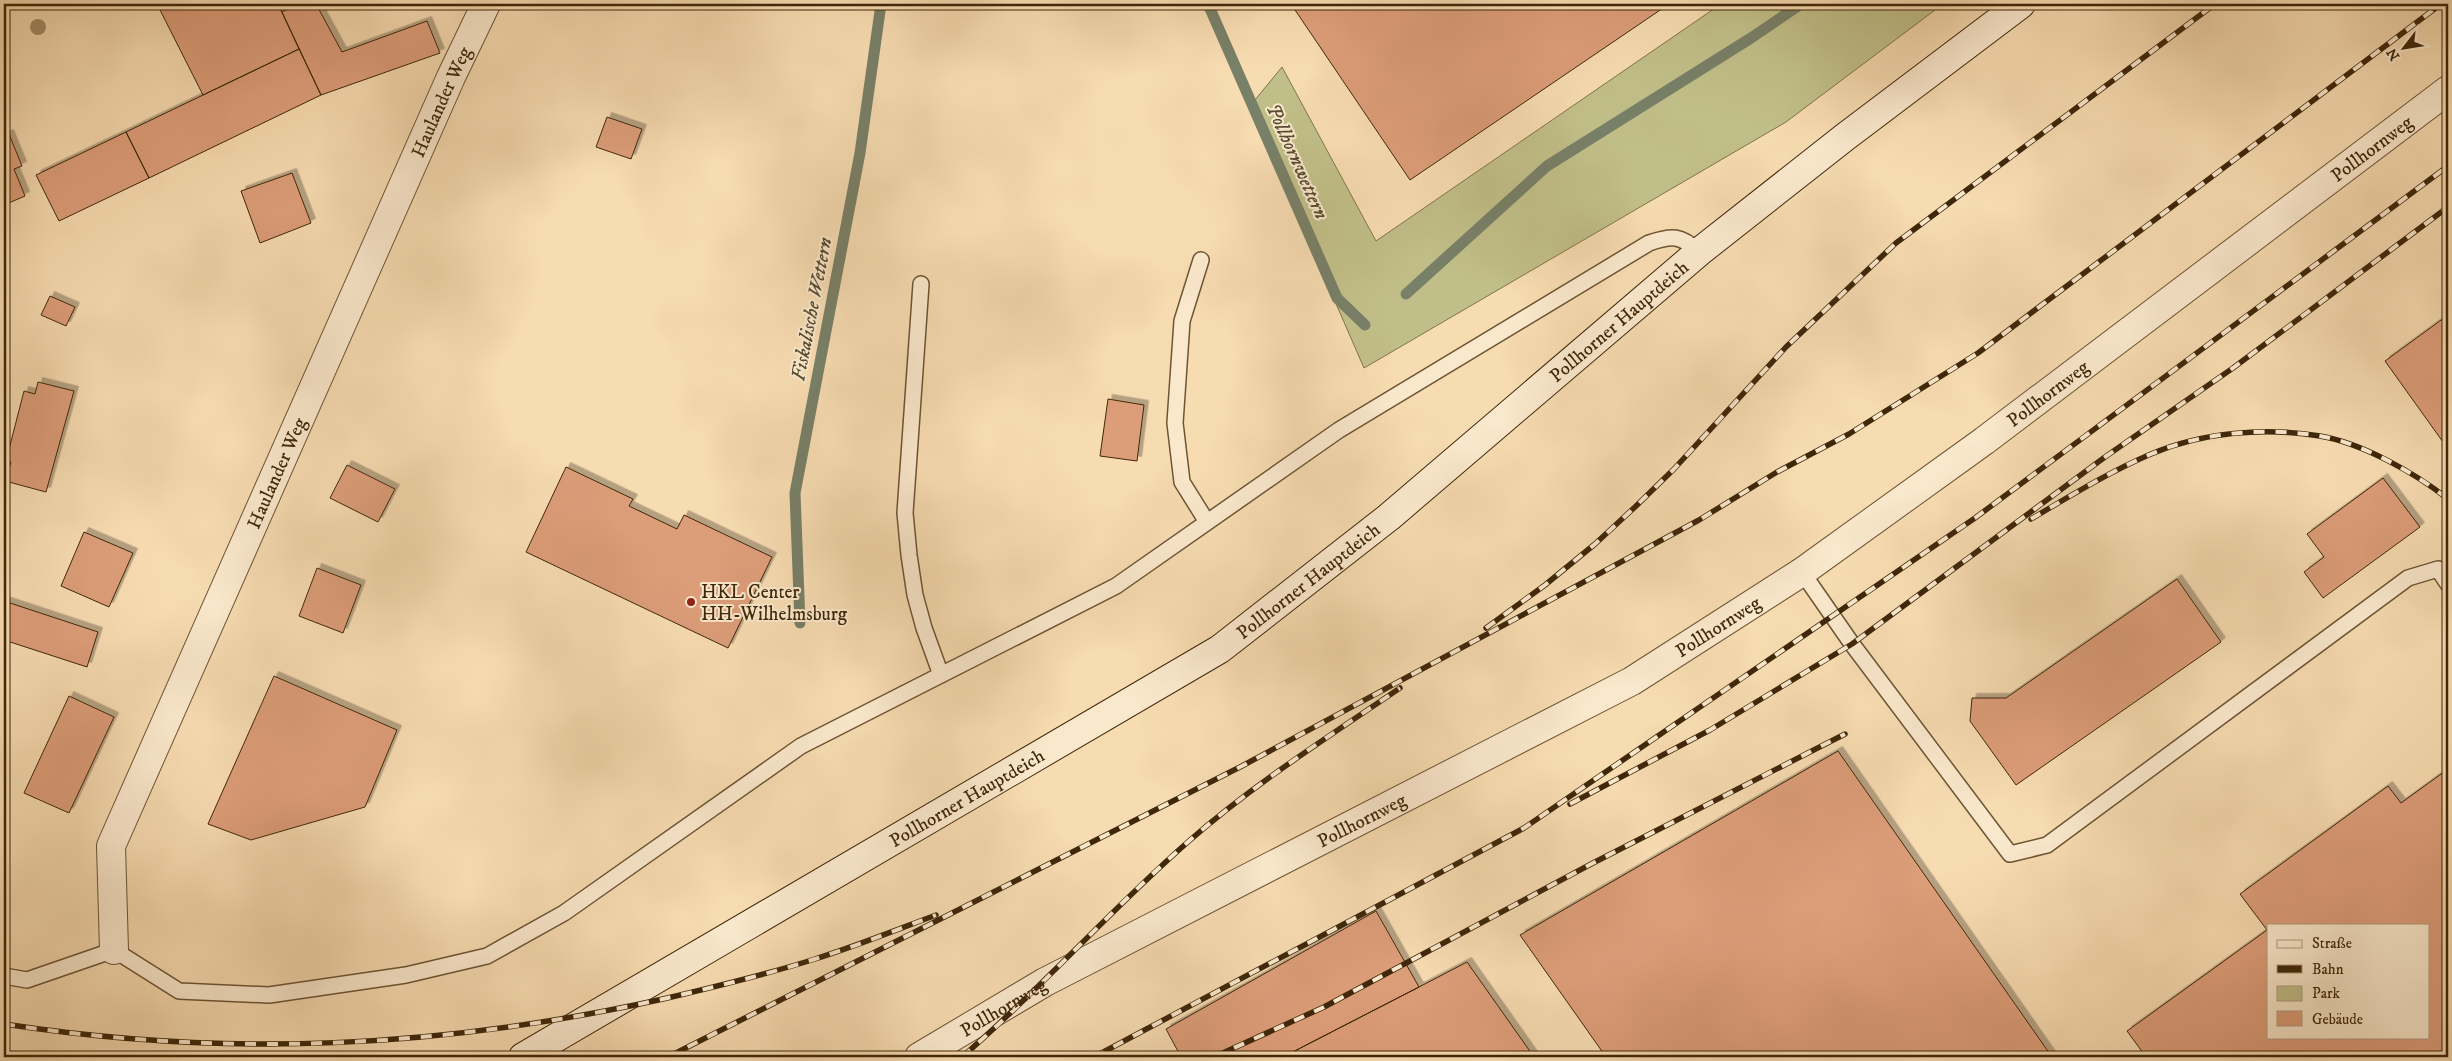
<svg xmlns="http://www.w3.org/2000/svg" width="2452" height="1061" viewBox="0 0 2452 1061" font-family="'IM FELL DW Pica',serif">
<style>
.green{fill:#c1bf89;stroke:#807349}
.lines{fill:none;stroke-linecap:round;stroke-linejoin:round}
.stream{stroke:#788068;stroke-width:11}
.building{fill:#dc9d79;stroke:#3f2709;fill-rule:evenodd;filter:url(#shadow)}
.lane-casing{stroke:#6d5433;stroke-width:18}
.street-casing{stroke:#6d5433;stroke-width:30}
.secondary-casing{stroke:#3f2709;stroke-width:30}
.lane{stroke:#fae8cc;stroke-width:15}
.street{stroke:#fae8cc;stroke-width:28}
.secondary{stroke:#fae8cc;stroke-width:28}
.rail-casing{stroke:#3f2709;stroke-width:5.5}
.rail{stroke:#fae8cc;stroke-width:4;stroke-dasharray:11;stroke-linecap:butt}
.tree{fill:#a48d66}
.poi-dot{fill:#8f2418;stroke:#fae8cc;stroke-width:2}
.labels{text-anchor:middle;stroke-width:4;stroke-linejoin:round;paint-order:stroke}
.street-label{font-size:19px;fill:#3f2709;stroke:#fae8cc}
.poi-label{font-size:19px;fill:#3f2709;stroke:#fae8cc;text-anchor:start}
.water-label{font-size:20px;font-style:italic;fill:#574c30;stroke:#fae8cc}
</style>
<defs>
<filter id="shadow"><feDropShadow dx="4.5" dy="-4.5" stdDeviation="0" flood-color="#0004"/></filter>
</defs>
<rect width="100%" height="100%" fill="#f7dbb1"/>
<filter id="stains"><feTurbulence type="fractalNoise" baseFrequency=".004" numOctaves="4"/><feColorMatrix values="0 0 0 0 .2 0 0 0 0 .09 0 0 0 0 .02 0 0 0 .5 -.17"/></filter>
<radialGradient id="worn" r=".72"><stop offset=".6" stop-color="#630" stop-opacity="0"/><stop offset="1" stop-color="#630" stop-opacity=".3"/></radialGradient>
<path class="green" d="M1721,4H1943L1786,122L1364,368L1250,106L1282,67L1376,241Z"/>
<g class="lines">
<path class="stream" d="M1208,4L1337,298L1365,325
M1406,294L1547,166L1751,38L1801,4
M800,623L795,493L860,153L881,4"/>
</g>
<path class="building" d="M157,4H278L299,49L203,95Z
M298,4H316L342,52L427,21L440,53L321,95L282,12Z
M1291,4H1669L1410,180Z
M299,49L321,95L149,178L126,132Z
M607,117L642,129L631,159L596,147Z
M126,132L149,178L59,221L36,175Z
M9,134L22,166L14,169L25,196L4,205V136Z
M292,173L311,223L260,243L241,191Z
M50,296L75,307L66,326L41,315Z
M2448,315V449L2385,361Z
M38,382L74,391L46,492L5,481L11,462L6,461L24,391L35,394Z
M1108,399L1144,405L1137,461L1100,456Z
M347,465L395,489L378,522L330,498Z
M566,467L633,499L629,506L677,529L684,515L772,557L728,648L526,552Z
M2383,478L2420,527L2323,598L2304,572L2324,557L2307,534Z
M84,532L133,553L109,607L61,586Z
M317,568L361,585L343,633L299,616Z
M2177,579L2221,642L2016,785L1970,721L1972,698H2006Z
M4,601L98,632L87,667L4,640Z
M274,676L397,730L365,807L251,840L208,824Z
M69,696L114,717L69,813L24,793Z
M1838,751L2052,1057H1606L1520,935Z
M2448,769V1057H2146L2127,1031L2267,930L2240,894L2388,786L2401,803ZM2268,925H2428V1037H2268Z
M1376,911L1419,987L1283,1057H1181L1166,1029Z
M1467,962L1534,1057H1283L1419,987Z"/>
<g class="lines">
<defs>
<path id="lane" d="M1201,260L1182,321L1175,423L1182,482L1207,522
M921,284L905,513L909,555L915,595L924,628L941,675
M1802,572L1852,644L2010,854L2047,845L2408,578L2438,569L2448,584
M4,976L27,980L114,950L179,991L269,995L406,975L487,956L564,913L801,746L1116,586L1339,430L1649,243C1672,235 1681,235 1699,252"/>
<g id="street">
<path id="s1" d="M114,950L111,846L451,77L486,4"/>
<path id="s2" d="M919,1057L1045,982L1632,681L1802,572L1984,441L2448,90"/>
</g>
<g id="secondary">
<path id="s3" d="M523,1057L1220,649L1389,517L1699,252L1845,137L2021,4"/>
</g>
</defs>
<use href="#lane" class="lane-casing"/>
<use href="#street" class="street-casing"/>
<use href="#secondary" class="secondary-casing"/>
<use href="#lane" class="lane"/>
<use href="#street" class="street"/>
<use href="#secondary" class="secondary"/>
<defs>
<path id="rail" d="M2031,519C2070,496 2109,472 2151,454C2202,432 2265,427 2320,436C2362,443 2415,473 2448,499
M1486,628L1545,585L1595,544L1635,507L1674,469L1786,347L1896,243L2215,4
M1570,804L1710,730L1852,644L2105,457L2233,368L2448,207
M4,1024C228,1058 442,1048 663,999C714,987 765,975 815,959C856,946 896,930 936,915
M668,1057L1242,766L1699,520L1777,472L1849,434L1978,353L2441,4
M962,1057C1041,989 1110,910 1189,841C1254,784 1328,737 1400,688
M1094,1057L1524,828L1975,518L2448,166
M1214,1057L1324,1007L1593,863L1845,734"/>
</defs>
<use href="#rail" class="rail-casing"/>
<use href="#rail" class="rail"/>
</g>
<circle class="tree" cx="38" cy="27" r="8"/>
<circle class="poi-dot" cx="691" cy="602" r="5"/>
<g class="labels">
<g class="street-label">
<text dy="7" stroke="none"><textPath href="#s1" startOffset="918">Haulander Weg</textPath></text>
<text dy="7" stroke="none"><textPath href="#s2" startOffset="1718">Pollhornweg</textPath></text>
<text dy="7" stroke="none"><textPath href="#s3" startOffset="1324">Pollhorner Hauptdeich</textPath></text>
<text dy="7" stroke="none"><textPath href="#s2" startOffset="1312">Pollhornweg</textPath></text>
<text dy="7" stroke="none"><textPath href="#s1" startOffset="512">Haulander Weg</textPath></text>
<text dy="7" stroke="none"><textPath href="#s3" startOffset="919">Pollhorner Hauptdeich</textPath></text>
<text dy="7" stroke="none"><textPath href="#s2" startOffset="908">Pollhornweg</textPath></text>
<text dy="7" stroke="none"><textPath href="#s3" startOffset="514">Pollhorner Hauptdeich</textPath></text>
<text dy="7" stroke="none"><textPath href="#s2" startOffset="502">Pollhornweg</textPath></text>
<text dy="7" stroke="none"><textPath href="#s2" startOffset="98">Pollhornweg</textPath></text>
</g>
<g class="poi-label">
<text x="701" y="598">HKL Center<tspan x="701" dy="22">HH-Wilhelmsburg</tspan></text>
</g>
<g class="water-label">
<text transform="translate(1298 161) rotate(66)" y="7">Pollhornwettern</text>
<text transform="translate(811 309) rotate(-79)" y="7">Fiskalische Wettern</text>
</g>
</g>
<rect width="2452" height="1061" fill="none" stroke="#f7dbb1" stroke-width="20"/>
<rect x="5" y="5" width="2442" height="1051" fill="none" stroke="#3f2709" stroke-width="2.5"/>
<rect x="10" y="10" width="2432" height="1041" fill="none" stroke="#3f2709"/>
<rect x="2267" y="924" width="162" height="115" fill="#fae8cc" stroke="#af9b7e"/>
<rect x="2277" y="940" width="25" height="8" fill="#fae8cc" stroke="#af9b7e"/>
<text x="2312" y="948" font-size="15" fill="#3f2709">Straße</text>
<rect x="2277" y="965" width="25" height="8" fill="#3f2709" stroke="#af9b7e"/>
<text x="2312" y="974" font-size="15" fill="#3f2709">Bahn</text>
<rect x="2277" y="986" width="25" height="15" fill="#c1bf89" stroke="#af9b7e"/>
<text x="2312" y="998" font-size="15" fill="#3f2709">Park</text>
<rect x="2277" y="1011" width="25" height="15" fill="#dc9d79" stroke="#af9b7e"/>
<text x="2312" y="1024" font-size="15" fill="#3f2709">Gebäude</text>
<g transform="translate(2404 48) rotate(239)" stroke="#fae8cc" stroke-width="4" paint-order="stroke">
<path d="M0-4L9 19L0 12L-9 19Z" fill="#3f2709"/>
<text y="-8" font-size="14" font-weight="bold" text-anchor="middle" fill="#3f2709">N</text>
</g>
<rect width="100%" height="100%" filter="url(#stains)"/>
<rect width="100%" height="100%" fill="url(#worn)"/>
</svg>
